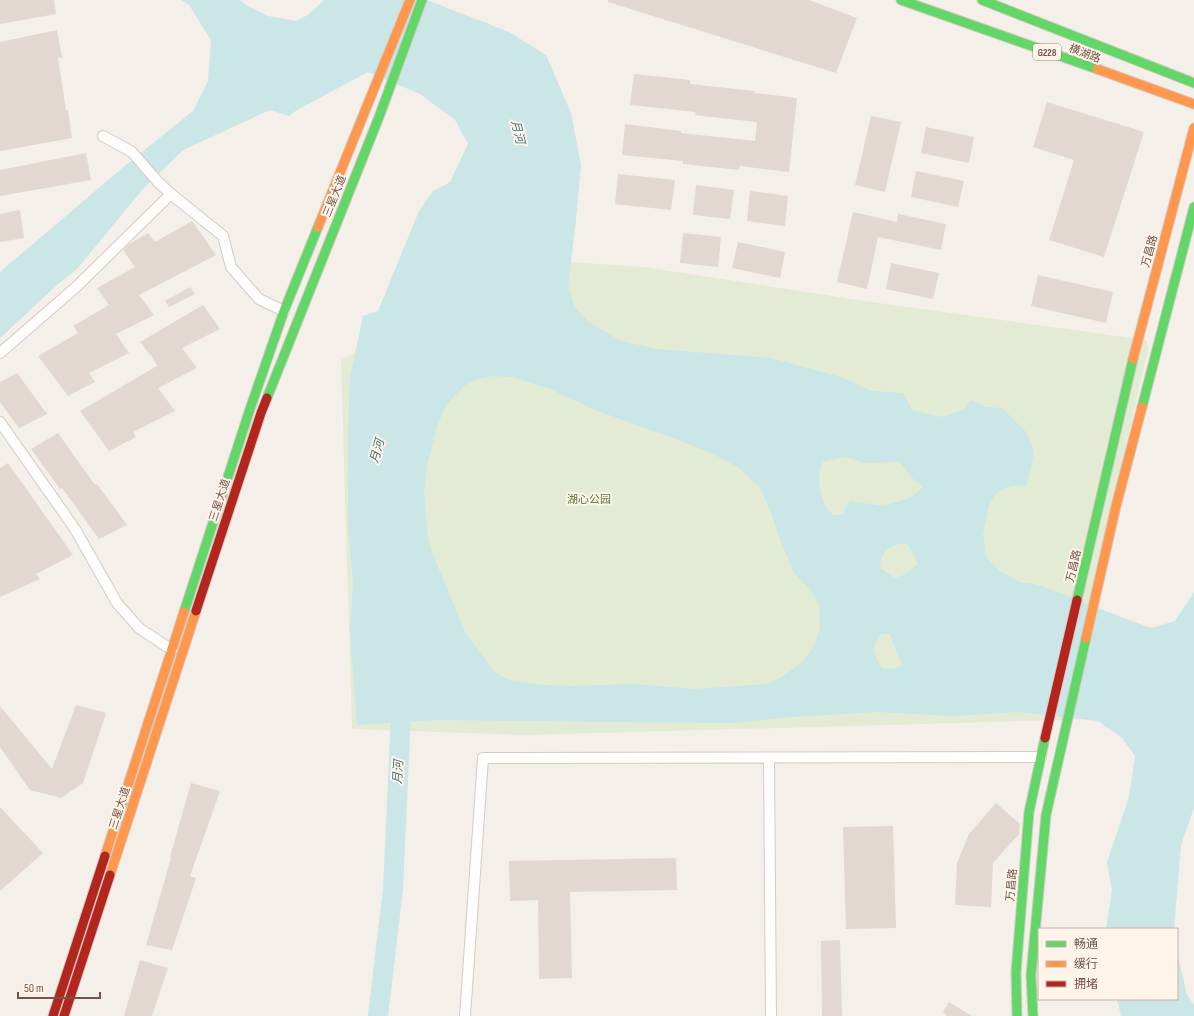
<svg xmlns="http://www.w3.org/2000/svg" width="1194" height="1016" viewBox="0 0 1194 1016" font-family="'Sofia Sans Condensed','Noto Sans SC',sans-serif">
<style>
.green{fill:#e3ebd4}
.water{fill:#cae6e6;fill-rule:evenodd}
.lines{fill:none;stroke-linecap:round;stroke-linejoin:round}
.river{stroke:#cae6e6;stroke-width:20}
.building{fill:#e2d7d1}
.street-casing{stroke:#d4cbc6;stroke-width:12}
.fast-casing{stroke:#d4cac6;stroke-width:11}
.slow-casing{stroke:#d4cac6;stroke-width:11}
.jam-casing{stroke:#d4cac6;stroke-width:11}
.street{stroke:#fefdfc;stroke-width:10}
.fast{stroke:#63d668;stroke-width:9}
.slow{stroke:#ff974d;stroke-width:9}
.jam{stroke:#b3261e;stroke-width:9}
.labels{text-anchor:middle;stroke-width:4;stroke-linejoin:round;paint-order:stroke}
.shield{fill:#fef4e9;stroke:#9c847a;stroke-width:1}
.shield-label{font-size:10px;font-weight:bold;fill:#72544a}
.street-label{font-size:11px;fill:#72544a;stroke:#fef4e9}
.park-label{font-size:11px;fill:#577842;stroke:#fef4e9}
.water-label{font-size:12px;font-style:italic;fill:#3f7377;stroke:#fef4e9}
</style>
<rect width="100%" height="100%" fill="#f5efe9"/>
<path class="green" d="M540,260L644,267L871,302L1146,340L1148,349L1063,720L526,735L352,729L341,360Z"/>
<path class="water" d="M181,0H240L246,5L268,16L296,21L308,15L324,0H427L509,32L546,55L571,113L581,165L576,220L568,286L575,308L590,323L621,341L657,349L771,358L841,377L872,391L903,393L912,410L941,417L964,410L971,400L985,407L1002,408L1027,433L1034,452L1027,485L1011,486L997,492L989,505L983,534L986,557L1000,571L1021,583H1030L1042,586L1129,620L1151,628L1175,621L1194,592V808L1181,845L1174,929H1106L1112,890L1107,862L1129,797L1135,756L1122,738L1098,721L1017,712L953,716L877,712L791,717L734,723L611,722L438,720L357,725L350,630L353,581L348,528V435L350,378L363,316L378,311L419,211L433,191L450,182L468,144L455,120L420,94L368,72L297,110L289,116L270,110L183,150L142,190L77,269L57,285L0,338V272L127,164L193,111L208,81L211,40L189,5ZM493,376L512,377L550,389L595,410L673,438L715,455L739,468L761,489L772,515L781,542L794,573L812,591L815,597L819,606L820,614L819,632L815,643L810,652L800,664L780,678L767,684L694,689L635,684L571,686L544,685L513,681L499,675L493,670L465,632L431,550L428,536L424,494L427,466L436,429L446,405L464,386L477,379ZM845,457L866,463L899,462L904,467L912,478L923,487L910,498L884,506L850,501L845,508L844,515H833C830,512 827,508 825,505C819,492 817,474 823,462ZM899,544H907L913,553L917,564L906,574L895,578L880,568C881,552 886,549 899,544ZM881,634H890L902,666L893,669L882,668C873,652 870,649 881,634Z
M1177,952L1187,995L1194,1005V1016H1121L1117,999H1177Z"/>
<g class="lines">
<path class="river" d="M378,1016L393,889L402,694"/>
</g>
<path class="building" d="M0,0H54L56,14L0,24Z
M608,0H809L857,18L836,73L608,2Z
M57,30L62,58H58L66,110H68L72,138L0,151V42Z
M634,74L690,80V84L755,91V93L797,98L789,172L740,166L739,170L683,164V161L622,155L625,124L681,131V133L755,141L757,123L756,122L695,115L696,112L630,105Z
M1047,102L1144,132L1104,257L1049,240L1074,160L1033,147Z
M871,116L901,122L885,192L855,185Z
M926,127L974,137L969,163L921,153Z
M86,153L91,180L0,196V170Z
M916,171L964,181L958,207L911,197Z
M618,174L675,180L671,210L615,204Z
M696,185L734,190L730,219L693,215Z
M750,191L788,196L785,226L747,221Z
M20,210L24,238L0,242V214Z
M853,212L897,222L898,214L946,224L941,250L878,237L867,289L837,282Z
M192,221L216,255L139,295L154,315L116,334L129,353L89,373L95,382L68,396L38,356L78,333L73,326L109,305L97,288L135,267L123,250L129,244L148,233L155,242Z
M683,233L721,237L718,267L680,263Z
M738,242L785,252L780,278L732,268Z
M891,263L939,273L933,299L886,289Z
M1038,275L1113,292L1106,323L1031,306Z
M190,287L195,294L169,307L165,301Z
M203,305L220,329L182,348L197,368L158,388L175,411L133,432L136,437L109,451L80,411L157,366L151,354L150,355L140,342Z
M17,373L47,414L19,428L0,402V382Z
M58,433L95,485L97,484L127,525L99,539L62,488L60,489L31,449Z
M8,463L73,555L36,574L40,579L0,597V468Z
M76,705L106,713L83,783L61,798L30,790L0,747V706L52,769Z
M191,783L220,791L190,876L196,878L172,950L146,945L171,858L170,857Z
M996,803L1020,824L1019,834L993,863L991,907L955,905L957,863L969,834Z
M0,807L43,853L0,891Z
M893,826L896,928L846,929L843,827Z
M676,858L677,890L570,892L572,978L539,979L538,900L510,901L509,861Z
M840,940L842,1016H822L821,941Z
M140,960L168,968L152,1016H124Z
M949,1002L972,1016H947L943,1012Z"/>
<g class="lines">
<defs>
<path id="street" d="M103,136L132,152L158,182L171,194L223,236L231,267L259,299L284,311
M0,353L75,288L171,194
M0,422L75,529L117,603L139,628L172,650
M769,758L771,1016
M465,1016L483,758L1041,757"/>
<path id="fast" d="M901,0L1097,69
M982,0L1194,83
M267,398L379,117L422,0
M1142,407L1194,207
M1077,600L1133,359
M184,612L250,409L284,311L318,227
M1017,1016L1016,972L1029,812L1045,738
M1033,1016L1031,975L1046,815L1086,638"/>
<path id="slow" d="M1097,69L1194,104
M318,227L410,0
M1133,359L1194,128
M1086,638L1116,506L1142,407
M105,856L184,612
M110,875L196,611"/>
<path id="jam" d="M196,611L261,413L267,398
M1045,738L1077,600
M53,1016L105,856
M64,1016L110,875"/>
</defs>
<use href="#street" class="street-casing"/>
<use href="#fast" class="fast-casing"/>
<use href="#slow" class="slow-casing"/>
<use href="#jam" class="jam-casing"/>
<use href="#street" class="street"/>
<use href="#fast" class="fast"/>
<use href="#slow" class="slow"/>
<use href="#jam" class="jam"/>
</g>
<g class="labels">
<rect class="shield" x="1033" y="44" width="28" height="16" rx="3"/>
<g class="shield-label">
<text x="1047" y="56">G228</text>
</g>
<g class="street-label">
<text transform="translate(1085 53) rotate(20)" y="4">横湖路</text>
<text transform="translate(334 196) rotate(-68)" y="4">三星大道</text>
<text transform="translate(1149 251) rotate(-75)" y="4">万昌路</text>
<text transform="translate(219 500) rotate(-72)" y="4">三星大道</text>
<text transform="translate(1073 566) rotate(-77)" y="4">万昌路</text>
<text transform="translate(119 808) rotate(-72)" y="4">三星大道</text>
<text transform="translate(1011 885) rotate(-85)" y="4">万昌路</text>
</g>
<g class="park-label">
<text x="589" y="503">湖心公园</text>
</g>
<g class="water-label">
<text transform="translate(518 132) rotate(76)" y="4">月河</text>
<text transform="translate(377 451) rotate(-74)" y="4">月河</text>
<text transform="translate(398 772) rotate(-87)" y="4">月河</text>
</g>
</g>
<rect x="1038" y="928" width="140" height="72" fill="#fef4e9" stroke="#c6b4a9"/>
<rect x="1046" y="941" width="20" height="6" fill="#63d668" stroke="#c6b4a9"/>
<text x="1074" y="948" font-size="12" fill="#72544a">畅通</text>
<rect x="1046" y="961" width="20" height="6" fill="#ff974d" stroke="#c6b4a9"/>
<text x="1074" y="968" font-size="12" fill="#72544a">缓行</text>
<rect x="1046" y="981" width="20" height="6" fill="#b3261e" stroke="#c6b4a9"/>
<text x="1074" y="988" font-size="12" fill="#72544a">拥堵</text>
<path d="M18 992v6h82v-6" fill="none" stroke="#72544a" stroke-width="2"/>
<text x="24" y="992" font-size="12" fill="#72544a" stroke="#fef4e9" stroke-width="3" paint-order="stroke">50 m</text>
</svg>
